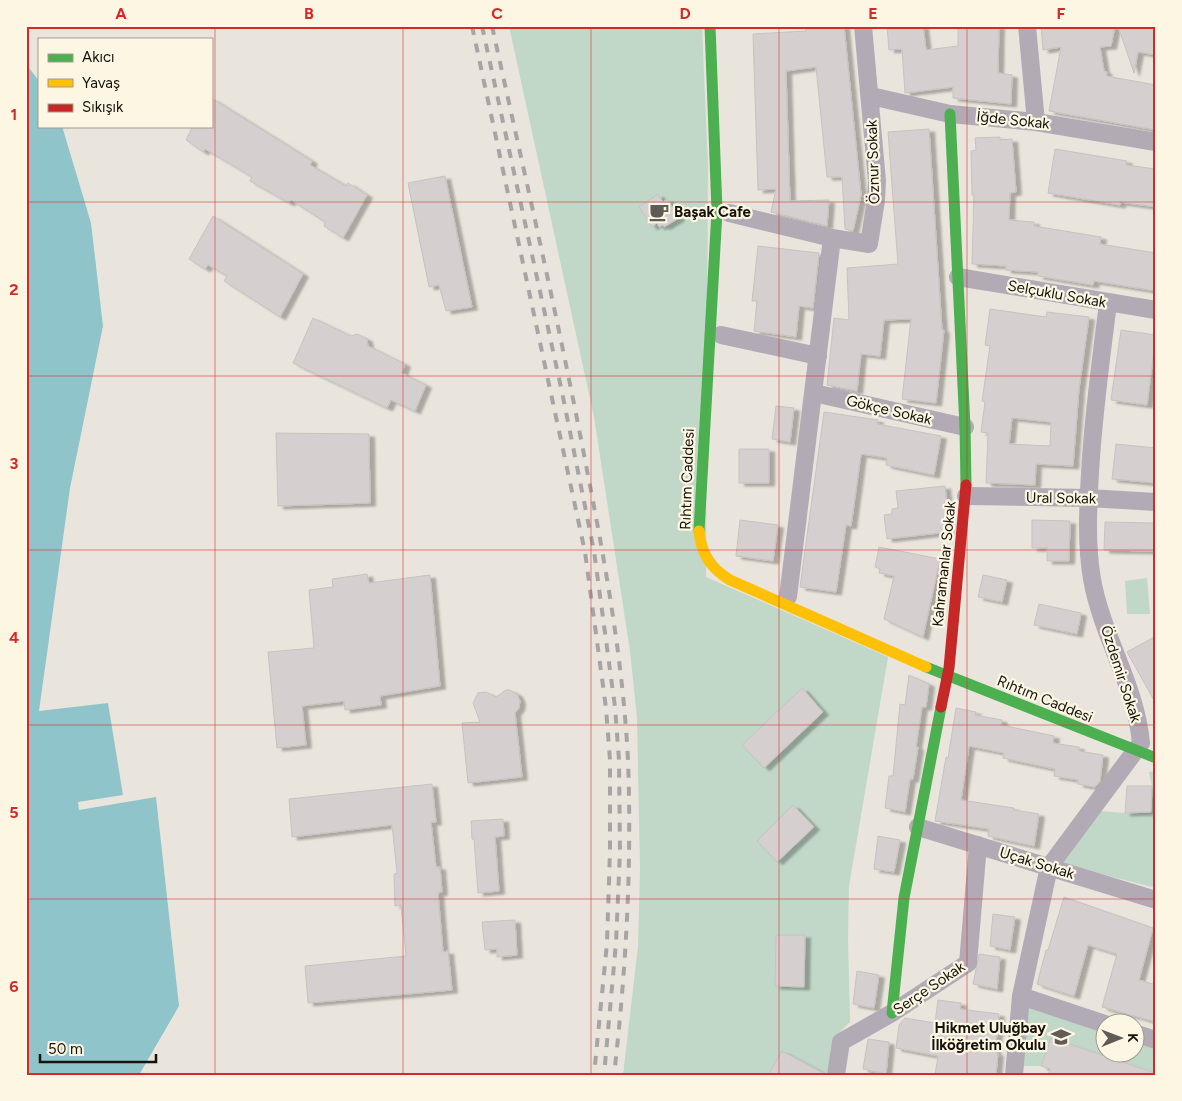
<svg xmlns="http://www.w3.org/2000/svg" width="1182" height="1101" viewBox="0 0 1182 1101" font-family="Figtree,sans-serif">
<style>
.green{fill:#c1d8c8}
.water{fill:#8fc4ca}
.building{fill:#d5d0cf;stroke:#c7c2c1;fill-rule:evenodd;filter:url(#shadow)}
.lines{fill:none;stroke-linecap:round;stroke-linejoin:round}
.street{stroke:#b2abb6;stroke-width:18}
.fast{stroke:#4caf50;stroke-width:11}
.slow{stroke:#ffc107;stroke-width:11}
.jam{stroke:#c62828;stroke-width:11}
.rail{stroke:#a8a4a6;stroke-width:4;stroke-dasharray:9 9;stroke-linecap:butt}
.grid{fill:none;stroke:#d62828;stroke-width:1;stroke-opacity:0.55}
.labels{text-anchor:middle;stroke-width:4.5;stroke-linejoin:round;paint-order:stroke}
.street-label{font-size:15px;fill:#16130d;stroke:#fcf6e3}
.poi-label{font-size:15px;font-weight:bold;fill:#16130d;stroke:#fcf6e3;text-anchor:start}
.neatline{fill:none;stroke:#d62828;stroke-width:2}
.grid-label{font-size:16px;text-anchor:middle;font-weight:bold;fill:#d62828}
</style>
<defs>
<filter id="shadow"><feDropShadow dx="5.5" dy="3" stdDeviation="1" flood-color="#0004"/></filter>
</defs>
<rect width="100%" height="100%" fill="#e9e5dc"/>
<path class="green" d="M509,26H702L708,167L706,577L888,657L849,886L848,938L850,1022L840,1032L827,1075H623L638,946L640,869L637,718L630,651L594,417Z
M1147,578L1150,614H1127L1125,581Z
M1156,771V888L1058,863L1100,811L1125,813L1151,812L1152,786L1149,772Z
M1021,996L1104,1024V1054H1134L1135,1033L1156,1040V1073L1051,1038L1041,1066H1015Z"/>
<path class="water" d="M26,64L39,81V126H62L91,223L103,326L70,488L39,711L108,703L123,795L78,802L79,810L156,797L179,1006L139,1075H26Z"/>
<path class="building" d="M806,26H844L861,195L853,231L845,229L842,177H827L816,67L786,71L790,201L829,200L827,226L771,212L776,189L758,190L753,34L806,31Z
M887,26H923L926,50L958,46V26H999L998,73L1012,75L1011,104L953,98V87L905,93L902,49L889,50Z
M1041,26H1115L1111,46L1100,47L1104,71L1107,72L1106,76L1156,85V130L1049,111L1061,47L1043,50Z
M1118,26H1156V55L1138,52L1134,73Z
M211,98L312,161L310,165L346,186L348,183L367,195L343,238L324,226L325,222L291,200L289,203L250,181L252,177L205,149L203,152L186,140L193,126H211Z
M929,129L942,330H944L936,403L902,399L911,319L884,320L880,356L861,354L857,391L827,385L834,318L849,320L847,268L898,264L888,132Z
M1000,137V140L1012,139L1016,192L1010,193L1009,220L1034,222V226L1101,237L1100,244L1156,253V291L1094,281L1093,285L1038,276V272L1006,270V266L972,264L974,195H972L971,151L976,150L975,138Z
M1055,149L1127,161L1126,165L1156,169V207L1120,202V205L1048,193Z
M445,176L472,307L446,311L439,285L429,287L408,183Z
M658,194L663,202L667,199L679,218L664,227L663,225L659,227L657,223L652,227L639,207Z
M213,216L303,274L280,317L224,281L227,276L208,265L205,269L189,259Z
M758,246L819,253L813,308L799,306L796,337L754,331L757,301H752Z
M990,309L1046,317L1047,312L1089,317L1079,389L1073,466L1036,464L1035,485L986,483L988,433L981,432L985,402L982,401L990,346L985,345ZM1012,418L1051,422L1050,446L1009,444Z
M313,318L351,336L357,334L367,339L368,346L405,364L402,373L426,385L415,411L391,400L387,408L293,363Z
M1121,330L1156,335L1147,405L1111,400Z
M776,406L794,408L790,442L772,439Z
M824,412L878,420L877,424L941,436L934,475L886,465L887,458L861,454L851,526L846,525L836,592L800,587Z
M276,433L369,434L370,503L278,506Z
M1116,444L1156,448V483L1112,479Z
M739,449H769V483H739Z
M945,486L949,522L948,532L887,539L884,515L892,514V509L898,508L896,491Z
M740,520L778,525L773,561L736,556Z
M1032,520L1070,521L1069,561H1047V548H1032Z
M1105,522L1154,523V551L1104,550Z
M879,547L940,559L923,637L884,619L894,576L879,573L880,569L875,567Z
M367,574L369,583L430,575L440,686L380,696L381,705L345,710L344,701L302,706L306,745L277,748L268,652L314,648L309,590L333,587L332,579Z
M983,575L1007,580L1002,602L978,597Z
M1039,604L1081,613L1077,634L1034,625Z
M1156,636V704L1127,652Z
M909,675L929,684L926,707H922L916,747H918L916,760L913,779H910L905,812L885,808L889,776H893L900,704L905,705Z
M802,688L823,712L764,768L742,745Z
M506,690H510L517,694L520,701L519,708L515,713L522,777L468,783L462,723L480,722L473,703L478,693L486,692L496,697Z
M956,708L976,712L975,715L1002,720L1001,725L1054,736L1053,743L1079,747V751L1103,755L1100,781L1095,787L1078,784V780L1054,776L1055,769L1003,758L1004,753L969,746L961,800L1014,808V810L1039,814L1034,846L988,836L989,829L935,821L946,757L948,758Z
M432,784L436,822H431L436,867H440L442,892L438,893L443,952L448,951L452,990L308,1003L305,966L406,956L401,905L395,906L394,874L397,873L392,825L292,837L289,799Z
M1127,786H1152L1151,812L1125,813Z
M793,805L814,827L777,862L757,841Z
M503,819L504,836L495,837L499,891L478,893L474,839H472L471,821Z
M878,836L900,840L894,872L874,869Z
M1064,897L1153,928L1139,980L1156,985V1022L1102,1007L1117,954L1088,945L1074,996L1037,984L1046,950H1048Z
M993,914L1015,917L1010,950L990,946Z
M515,920L517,955L497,957V949L485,950L482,922Z
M776,935H805L804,987L775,986Z
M979,954L1000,957L997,989L973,984Z
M857,971L879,975L874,1008L853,1004Z
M938,1000L961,1003L960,1009L999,1014L995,1053H998L996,1075H935L938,1056L896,1048L899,1025L905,1018L935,1023Z
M1051,1038L1155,1073L1154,1075H1048L1050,1069L1041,1066Z
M868,1039L889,1042L886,1074L863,1069Z
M782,1051L825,1074L826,1075H768Z"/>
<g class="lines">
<path class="street" d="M1027,26L1036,122
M871,96L950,114L1036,122L1156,142
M729,213L832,238L869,244L876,200L877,181L863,26
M958,277L1156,310
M721,335L818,356
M814,393L965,427
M966,496L1088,498L1156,502
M788,597L832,238
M918,827L1156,900
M1021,996L1105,1024
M1134,1033L1156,1040
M836,1075L841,1042L892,1013L968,963L978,845
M1014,1075L1021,996L1049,867L1141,743C1136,686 1102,636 1092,579C1086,544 1088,508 1090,473C1093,416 1101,360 1108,303"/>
<path class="fast" d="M950,114L965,427L966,485
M699,531L717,211L710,26
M926,667L1156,758
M892,1013L904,898L941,707"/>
<path class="slow" d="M699,531C701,554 711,568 730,580L926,667"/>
<path class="jam" d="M941,707L949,668L966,485"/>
<path class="rail" d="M472,26L585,552L606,708L610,760V851L607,943L594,1075
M482,26L562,392L594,551L615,707L619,760L620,851L616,943L604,1075
M492,26C524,172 558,318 586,465C605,562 623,661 628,760C632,865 626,971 614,1075"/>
</g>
<path class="grid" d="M215,26V1075M403,26V1075M591,26V1075M779,26V1075M967,26V1075M26,202H1156M26,376H1156M26,550H1156M26,725H1156M26,899H1156"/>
<defs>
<symbol id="cafe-bare" viewBox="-9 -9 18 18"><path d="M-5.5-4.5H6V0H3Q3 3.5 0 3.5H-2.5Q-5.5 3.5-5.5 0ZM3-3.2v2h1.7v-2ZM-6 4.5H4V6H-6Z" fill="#605c55" stroke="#fcf6e3" stroke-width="2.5" paint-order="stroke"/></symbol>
<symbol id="school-bare" viewBox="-9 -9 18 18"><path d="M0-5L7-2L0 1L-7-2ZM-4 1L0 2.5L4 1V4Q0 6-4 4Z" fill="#605c55" stroke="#fcf6e3" stroke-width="2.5" paint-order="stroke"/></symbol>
</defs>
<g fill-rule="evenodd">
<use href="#cafe-bare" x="645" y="198" width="28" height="28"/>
<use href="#school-bare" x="1047" y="1023" width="28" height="28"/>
</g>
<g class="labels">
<g class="street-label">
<text transform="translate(1013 120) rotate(6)" y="5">İğde Sokak</text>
<text transform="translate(873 162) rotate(-92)" y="5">Öznur Sokak</text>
<text transform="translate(1057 294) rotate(10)" y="5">Selçuklu Sokak</text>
<text transform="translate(889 410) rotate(13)" y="5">Gökçe Sokak</text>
<text transform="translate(687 479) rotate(-88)" y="5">Rıhtım Caddesi</text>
<text transform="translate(1061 498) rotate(1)" y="5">Ural Sokak</text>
<text transform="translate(944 564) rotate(-84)" y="5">Kahramanlar Sokak</text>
<text transform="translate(1121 674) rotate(72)" y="5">Özdemir Sokak</text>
<text transform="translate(1045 699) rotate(22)" y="5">Rıhtım Caddesi</text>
<text transform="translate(1037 863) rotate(17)" y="5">Uçak Sokak</text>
<text transform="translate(929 988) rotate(-34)" y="5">Serçe Sokak</text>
</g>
<g class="poi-label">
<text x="674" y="217">Başak Cafe</text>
<text x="1046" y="1033" text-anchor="end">Hikmet Uluğbay<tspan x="1046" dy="17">İlköğretim Okulu</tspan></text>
</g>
</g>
<rect width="1182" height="1101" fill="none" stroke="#fcf6e3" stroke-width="55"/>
<rect x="38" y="38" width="175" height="90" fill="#fcf6e3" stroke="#a09b8d"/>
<rect x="48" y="54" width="25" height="8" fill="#4caf50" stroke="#a09b8d"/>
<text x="82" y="62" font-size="15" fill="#16130d">Akıcı</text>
<rect x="48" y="79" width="25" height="8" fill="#ffc107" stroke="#a09b8d"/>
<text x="82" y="88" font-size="15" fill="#16130d">Yavaş</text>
<rect x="48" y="104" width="25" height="8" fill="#c62828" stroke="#a09b8d"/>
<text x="82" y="112" font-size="15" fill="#16130d">Sıkışık</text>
<g transform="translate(1120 1038) rotate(89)"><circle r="24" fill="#fcf6e3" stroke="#a09b8d"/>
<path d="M0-4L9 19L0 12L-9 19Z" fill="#605c55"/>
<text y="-8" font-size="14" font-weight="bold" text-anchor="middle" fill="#16130d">K</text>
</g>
<path d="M40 1054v8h116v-8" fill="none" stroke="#16130d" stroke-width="2.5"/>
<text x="48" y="1054" font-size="15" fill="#16130d" stroke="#fcf6e3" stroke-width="4" paint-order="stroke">50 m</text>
<rect x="28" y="28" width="1126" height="1046" class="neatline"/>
<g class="grid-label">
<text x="121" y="19">A</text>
<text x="309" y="19">B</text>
<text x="497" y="19">C</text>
<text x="685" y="19">D</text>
<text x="873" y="19">E</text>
<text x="1061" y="19">F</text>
<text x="14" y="120">1</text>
<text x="14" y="295">2</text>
<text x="14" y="469">3</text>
<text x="14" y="643">4</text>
<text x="14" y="818">5</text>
<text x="14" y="992">6</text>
</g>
</svg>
